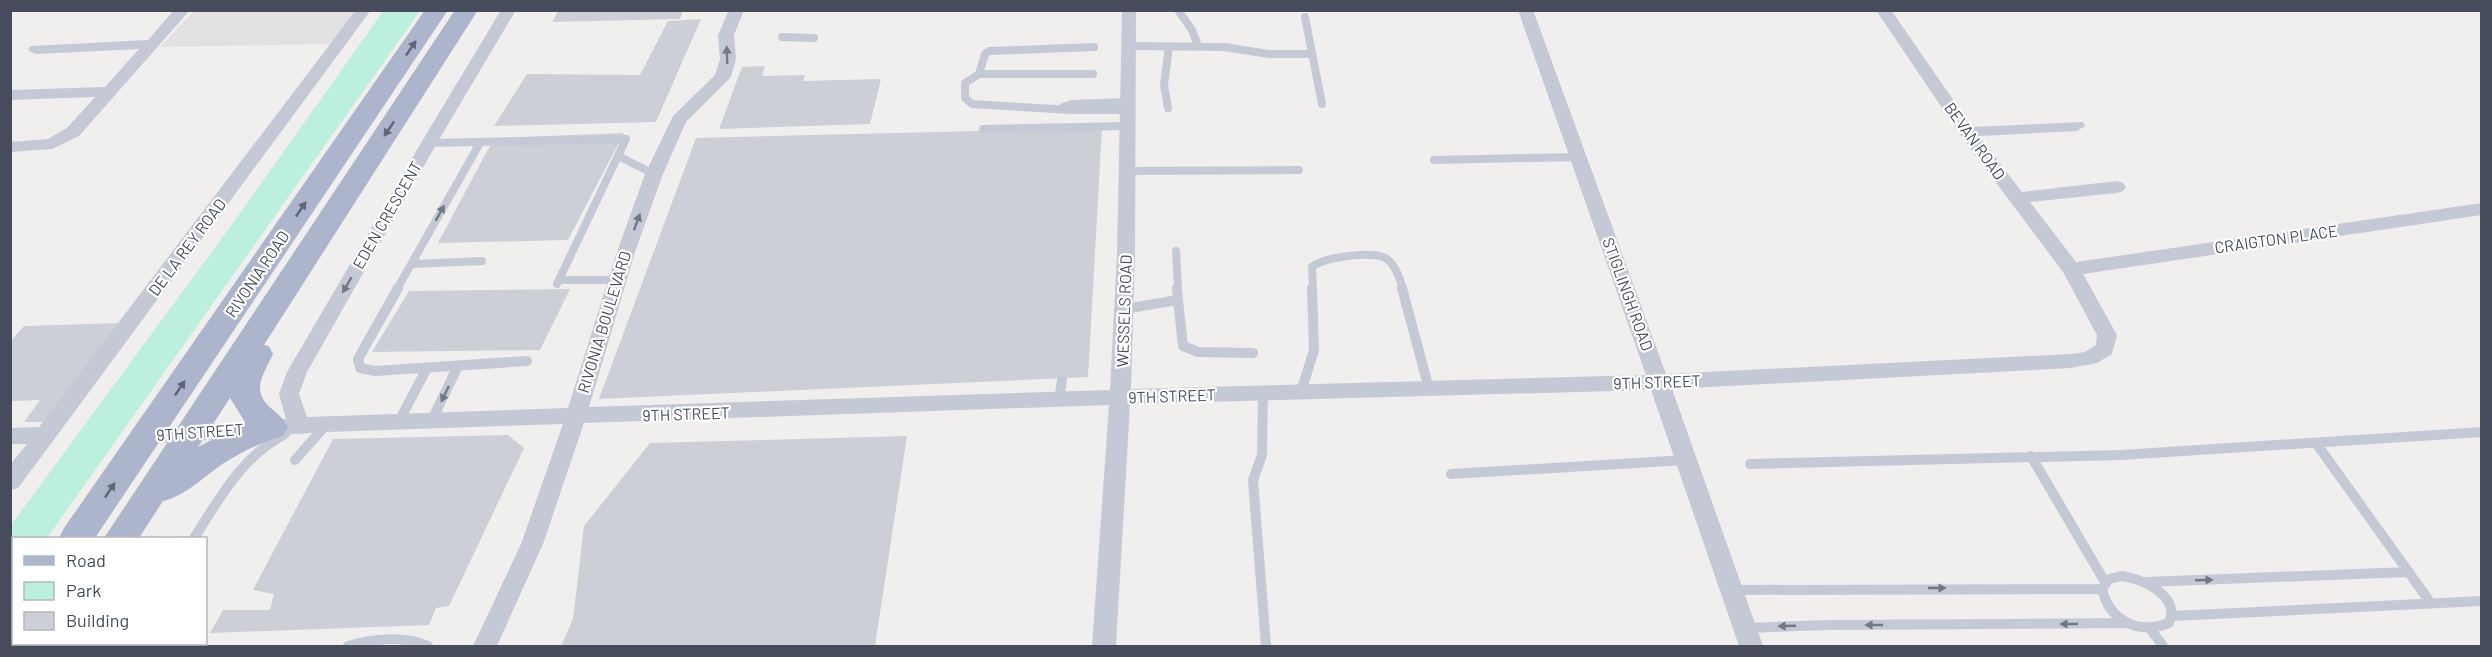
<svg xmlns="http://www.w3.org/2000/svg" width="2492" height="657" viewBox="0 0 2492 657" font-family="Barlow,sans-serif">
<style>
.education{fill:#e2e0e0}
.green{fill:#bcefdd}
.building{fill:#cdcfd6}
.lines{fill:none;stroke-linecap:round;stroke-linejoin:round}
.service-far1{stroke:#c4c9d5;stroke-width:8}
.service{stroke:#c4c9d5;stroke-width:10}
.minor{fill:#c4c9d5;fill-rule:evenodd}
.primary{fill:#adb5cd;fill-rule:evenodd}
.oneway{fill:#606678}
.oneway2{fill:#727886}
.labels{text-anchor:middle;stroke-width:4.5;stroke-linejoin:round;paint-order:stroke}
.street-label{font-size:16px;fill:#464c5b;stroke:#fff}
</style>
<rect width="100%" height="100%" fill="#f1efee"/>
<path class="education" d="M194,11H358L332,44L160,47Z"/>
<path class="green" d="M384,10L420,11L47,538H14L13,585L11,590V525L233,223Z"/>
<path class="building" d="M559,10H683L680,19L552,22Z
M701,19L656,122L494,126L527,74L640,75L668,21Z
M765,66L762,76L805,75L803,81L881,79L870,124L719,129L742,67Z
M1102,128L1088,377L599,399L696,138Z
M624,133L568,240L438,243L494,138Z
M570,289L540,350L372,352L409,291Z
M121,323L46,422H24L40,400L10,401V342L24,326Z
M508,435L524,448L449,606L436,608L429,625L210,633L223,610H270L274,594L253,590L333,439Z
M907,436L875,646H561L573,619L584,526L650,443Z"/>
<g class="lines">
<path class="service-far1" d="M1178,10L1192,30L1198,46
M1305,17L1322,104
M782,37L814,38
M1129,46L1224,47L1269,54H1311
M1094,47L989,51L985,54L979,74L965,83V98L972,104L1072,110H1128
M979,74H1093
M1063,107L1072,104L1127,102
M1168,108L1164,85L1169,46
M983,129L1127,126
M429,143L626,139L557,284
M620,157L654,174
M1434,160L1578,157
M1126,171L1299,170
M1176,251L1178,289
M412,264L482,261
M559,280H617
M397,289L480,143
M1313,289L1312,267C1323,257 1375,250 1387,259C1396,265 1400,280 1403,289"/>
<path class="service" d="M398,288L358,359L360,368L375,371L527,361
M1177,288L1178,300
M1402,288L1429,389
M1124,309L1178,300L1183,346L1198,352L1253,353
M1301,392L1314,350L1312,288
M1263,393L1262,455L1253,480L1266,646
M1059,401L1062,380
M431,422L458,366
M398,423L427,368
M2316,443L2430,602
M2031,456L2105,582
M295,460L327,424
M1750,464L2121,455L2482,432
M1451,474L1686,460
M194,538C220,498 241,457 285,434
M2122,576C2143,579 2181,596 2169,623C2138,635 2110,621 2102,589L2109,579Z
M2146,582L2409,572
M1732,590L2102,589
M2172,616L2482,601
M1746,628L1830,625L2127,623
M2151,630L2163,646
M122,646L124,644
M348,646C372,639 405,635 428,646"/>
<path class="minor" d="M174,10H190L79,136L52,149L10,152V142L48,139L67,128L95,97L10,100V90L105,87L139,49L36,54L31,52L28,49L31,46L148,40Z
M356,10H371L53,441L18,488L10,490V465L27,444H10V428L39,427Z
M501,10H516L437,143L307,372L299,394L307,417L568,408L618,249L645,174L673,116L715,75L720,59L718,35L729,10H744L734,35L736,59L731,77L686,122L663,174L636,249L589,407L1110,390L1117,253L1122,10H1136L1135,253L1131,389L1646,375L1518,10H1533L1666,374L2071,354L2085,352L2096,345L2097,335L2063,272L1961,136L1876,10H1891L1972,127L2083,122L2085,126L2077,131L1979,136L2022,192L2117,181L2123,183L2126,187L2123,191L2117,193L2030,202L2076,262L2482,203V215L2083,274L2117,335L2112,354L2097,363L2071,368L1672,389L1763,646H1739L1651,390L1130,404L1116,646H1092L1109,405L584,423L543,544L497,646H473L521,544L563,424L327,432L147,444L140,442L136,436L140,430L147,428L286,419L279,394L287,372L421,143Z"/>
<path class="primary" d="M425,10H448L95,538H59L64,528Z
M455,10H478L264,345L269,346L273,354C263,376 250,390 272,409C279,415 284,419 288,427L283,436C262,442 243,451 224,463C204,476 186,496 163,501L139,538H104ZM230,398L245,422L198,447Z
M14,615V644H26L22,646H10V616Z
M34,644H71L70,646H33Z"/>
</g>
<defs><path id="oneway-solid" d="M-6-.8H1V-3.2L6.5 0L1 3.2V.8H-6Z" transform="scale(1.5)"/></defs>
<g class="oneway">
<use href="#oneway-solid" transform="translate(411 48) rotate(-56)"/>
<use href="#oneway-solid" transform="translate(389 129) rotate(124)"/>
<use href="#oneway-solid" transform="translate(301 209) rotate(-56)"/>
<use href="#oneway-solid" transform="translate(180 388) rotate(-56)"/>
<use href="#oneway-solid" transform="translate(110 490) rotate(-56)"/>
</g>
<g class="oneway2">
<use href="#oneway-solid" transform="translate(727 55) rotate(-92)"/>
<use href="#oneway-solid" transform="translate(440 213) rotate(-61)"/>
<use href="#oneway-solid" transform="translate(637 222) rotate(-70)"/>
<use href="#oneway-solid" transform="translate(347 285) rotate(120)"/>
<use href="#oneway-solid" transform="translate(445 394) rotate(116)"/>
<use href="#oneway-solid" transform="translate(2204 580) rotate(-2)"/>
<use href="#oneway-solid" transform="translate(1937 588)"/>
<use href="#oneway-solid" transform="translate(2069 624) rotate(180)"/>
<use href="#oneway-solid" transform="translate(1874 625) rotate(180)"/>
<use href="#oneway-solid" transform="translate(1787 626) rotate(178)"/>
</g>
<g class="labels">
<g class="street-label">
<text transform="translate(1975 141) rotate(54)" y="6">BEVAN ROAD</text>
<text transform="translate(387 215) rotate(-60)" y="6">EDEN CRESCENT</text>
<text transform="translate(2276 239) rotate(-8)" y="6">CRAIGTON PLACE</text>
<text transform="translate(187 247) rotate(-53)" y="6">DE LA REY ROAD</text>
<text transform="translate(257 274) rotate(-56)" y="6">RIVONIA ROAD</text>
<text transform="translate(1628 294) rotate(70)" y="6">STIGLINGH ROAD</text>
<text transform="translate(1124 311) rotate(-88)" y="6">WESSELS ROAD</text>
<text transform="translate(604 322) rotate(-73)" y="6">RIVONIA BOULEVARD</text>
<text transform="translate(1657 382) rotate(-2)" y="6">9TH STREET</text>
<text transform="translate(1172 396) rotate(-2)" y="6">9TH STREET</text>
<text transform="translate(686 414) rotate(-2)" y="6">9TH STREET</text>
<text transform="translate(200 432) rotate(-4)" y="6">9TH STREET</text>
</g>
</g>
<rect width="2492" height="657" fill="none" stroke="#464c5b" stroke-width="24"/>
<rect x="12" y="537" width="195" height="108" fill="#ffffff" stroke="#b5b7bd" stroke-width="1.5"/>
<rect x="24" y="556" width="30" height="9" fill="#adb5cd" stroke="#b5b7bd" stroke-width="1.5"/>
<text x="66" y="567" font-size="18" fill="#464c5b">Road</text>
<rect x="24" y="582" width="30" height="18" fill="#bcefdd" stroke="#b5b7bd" stroke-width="1.5"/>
<text x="66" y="597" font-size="18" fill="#464c5b">Park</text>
<rect x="24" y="612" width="30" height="18" fill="#cdcfd6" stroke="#b5b7bd" stroke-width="1.5"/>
<text x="66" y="627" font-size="18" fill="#464c5b">Building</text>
</svg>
